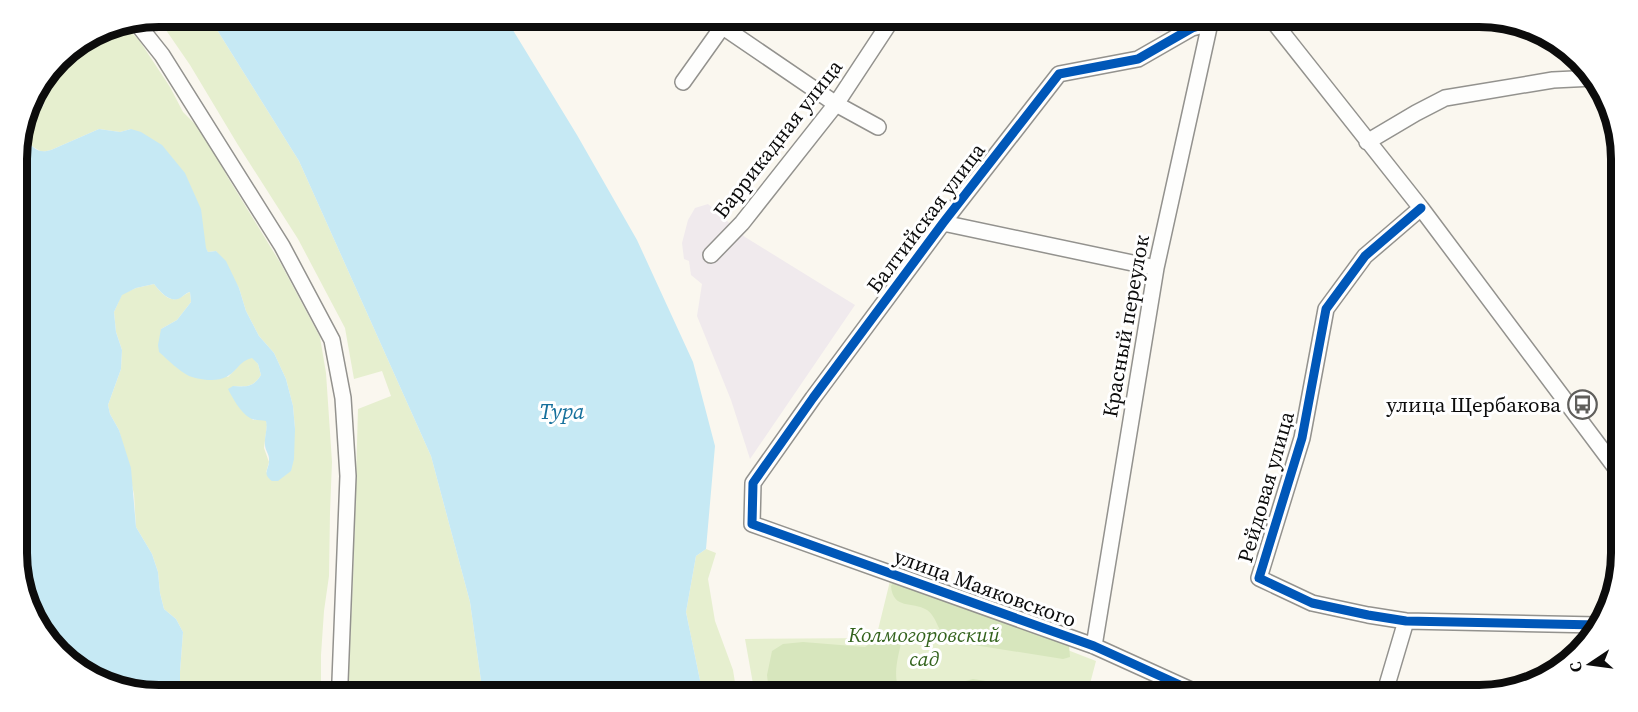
<svg xmlns="http://www.w3.org/2000/svg" width="1638" height="712" viewBox="0 0 1638 712" font-family="'Source Serif 4',serif">
<style>
.industrial{fill:#f0eaed}
.green{fill:#e6efcf}
.forest{fill:#d7e6bd}
.water{fill:#c6e9f4}
.lines{fill:none;stroke-linecap:round;stroke-linejoin:round}
.minor-casing{stroke:#93928e;stroke-width:18}
.minor{stroke:#fefefd;stroke-width:15}
.cycleway-casing{stroke:#fff;stroke-width:13}
.cycleway{stroke:#0057b8;stroke-width:9}
.labels{text-anchor:middle;stroke-width:6;stroke-linejoin:round;paint-order:stroke}
.street-label{font-size:21px;fill:#0c0c0c;stroke:#fff}
.poi-label{font-size:21px;fill:#0c0c0c;stroke:#fff;text-anchor:end}
.park-label{font-size:21px;font-style:italic;fill:#33631d;stroke:#fff}
.water-label{font-size:22px;font-style:italic;fill:#16709c;stroke:#fff}
.rim{fill:none;stroke:#0c0c0c;stroke-width:8}
</style>
<rect width="100%" height="100%" fill="#faf7ef"/>
<path class="industrial" d="M1116,17L1170,16V17L1168,28L1161,33L1140,29Z
M708,204L745,237L855,305L750,459L731,400L697,316L702,284L691,275L689,261L684,259L682,243L688,220L695,208Z"/>
<path class="green" d="M157,17H209L299,161L431,456L470,602L483,695H350L348,681L353,580L358,409L391,396L382,371L354,379L345,328L298,239L238,145L190,65Z
M123,24L139,40L170,87L183,112L206,135L227,176L281,264L320,337L326,373L332,462L330,512L329,576L324,611L321,655V695H182L180,686V672L183,632L176,619L164,609L160,593L158,572L152,554L136,527L134,494L119,430L110,414L108,405L121,369L122,350L116,332L114,312L122,294L136,288L154,284C159,290 167,301 176,299C181,298 185,294 190,292L191,302L177,320L161,329L228,377L244,360L252,357L258,364L261,375C254,387 246,387 233,386L253,420H266L267,425L264,448L269,462L266,473L295,429L293,406L286,379L274,353L259,336L246,311L239,288L216,251L208,252L131,129L120,132L99,129L51,150L42,152L30,145L27,137V129L30,119L44,105L45,93L40,84L65,52L105,27Z
M20,332L24,334L29,344L17,350V333Z
M706,549L716,553L708,579L715,621L733,670L737,695H703L686,612L696,556Z
M890,581L1096,661L1087,695H755L745,639L876,638Z"/>
<path class="forest" d="M895,581H903L1069,645L1070,657L1063,659L949,641C938,634 938,618 927,610C912,601 893,610 891,586Z
M892,633H898L902,639C898,658 891,678 902,695H874L867,692L793,693C785,697 777,696 769,692L767,675L772,651L783,644L803,642L865,647L878,638Z
M973,679L992,682L1002,693L1001,695H943L951,685Z"/>
<path class="water" d="M209,17H505L577,135L637,240L693,362L715,446L706,549L696,556L686,612L703,695H483L470,602L431,456L299,161Z
M40,84C44,90 46,95 44,102C41,115 25,116 27,135C27,140 29,144 33,147C39,152 43,152 51,150L99,129L120,132L131,129L141,132L162,145L185,173L201,209L206,248L208,252L216,251L226,261L239,288L246,311L259,336L274,353L286,379L293,406L295,429L294,459L291,471L278,481H272C261,473 270,469 269,459C269,454 265,450 265,445C264,437 268,429 266,421C261,420 255,421 250,418C241,413 233,399 228,389L233,386C246,387 254,387 261,375L258,364L252,358C239,361 237,372 226,377C217,382 199,380 189,376C179,371 168,360 159,352L158,345L161,329L177,320L191,302L190,292C185,293 183,297 178,299C168,302 159,290 154,284L136,288L122,295L114,312L116,332L122,350L121,369L108,405L110,414L119,430L131,468L136,527L152,554L158,572L160,593L164,609L176,619L183,632L180,672V686L182,695H159L105,685L46,640L18,572L17,350L29,343L24,334L17,333V149L31,95Z"/>
<g class="lines">
<defs>
<path id="minor" d="M707,16L836,104L878,127
M1269,16L1421,208L1621,475
M135,21L162,55L282,246L332,340L343,398L348,476L340,681L341,695
M683,82L730,16
M1367,142L1416,113L1445,98L1553,80L1594,78
M1421,208L1365,256L1326,309L1302,438L1259,578L1312,603L1368,615L1406,621L1598,625
M943,223L1156,268
M711,255L742,223L836,104L894,16
M1094,646L1156,268L1210,23L1215,16
M1202,695L1094,646L752,524L753,483L813,398L943,223L1059,74L1138,59L1192,28L1210,23
M1384,695L1406,621"/>
</defs>
<use href="#minor" class="minor-casing"/>
<use href="#minor" class="minor"/>
<defs>
<path id="cycleway" d="M1421,208L1365,256L1326,309L1302,438L1259,578L1312,603L1368,615L1406,621L1598,625
M1202,695L1094,646L752,524L753,483L813,398L943,223L1059,74L1138,59L1192,28L1210,23"/>
</defs>
<use href="#cycleway" class="cycleway-casing"/>
<use href="#cycleway" class="cycleway"/>
</g>
<defs>
<symbol id="bus-ring" viewBox="-11 -11 22 22"><circle r="9.5" fill="#fff" stroke="#5f5e5b" stroke-width="1.5"/><path d="M-5-6H5V4H4V6H2V4H-2V6H-4V4H-5ZM-3.5-4V0h7V-4ZM-3.5 1.2v1.5H-2V1.2ZM2 1.2v1.5H3.5V1.2Z" fill="#5f5e5b"/></symbol>
</defs>
<g fill-rule="evenodd">
<use href="#bus-ring" x="1566" y="388" width="33" height="33"/>
</g>
<g class="labels">
<g class="street-label">
<text transform="translate(778 139) rotate(-52)" y="7">Баррикадная улица</text>
<text transform="translate(926 218) rotate(-53)" y="7">Балтийская улица</text>
<text transform="translate(1126 326) rotate(-80)" y="7">Красный переулок</text>
<text transform="translate(1266 487) rotate(-74)" y="7">Рейдовая улица</text>
<text transform="translate(985 588) rotate(20)" y="7">улица Маяковского</text>
</g>
<g class="poi-label">
<text x="1561" y="412">улица Щербакова</text>
</g>
<g class="park-label">
<text x="924" y="642">Колмогоровский<tspan x="924" dy="24">сад</tspan></text>
</g>
<g class="water-label">
<text x="562" y="419">Тура</text>
</g>
</g>
<path d="M0 0H1638V712H0ZM159 27H1479A132 132 0 0 1 1611 159V553A132 132 0 0 1 1479 685H159A132 132 0 0 1 27 553V159A132 132 0 0 1 159 27Z" fill="#fff" fill-rule="evenodd"/>
<path class="rim" d="M159 27H1479A132 132 0 0 1 1611 159V553A132 132 0 0 1 1479 685H159A132 132 0 0 1 27 553V159A132 132 0 0 1 159 27Z"/>
<g transform="translate(1590 664) rotate(257)" stroke="#ffffff" stroke-width="4.5" paint-order="stroke">
<path d="M0-4.5L10 22L0 15L-10 22Z" fill="#0c0c0c"/>
<text y="-9" font-size="16" font-weight="bold" text-anchor="middle" fill="#0c0c0c">С</text>
</g>
</svg>
